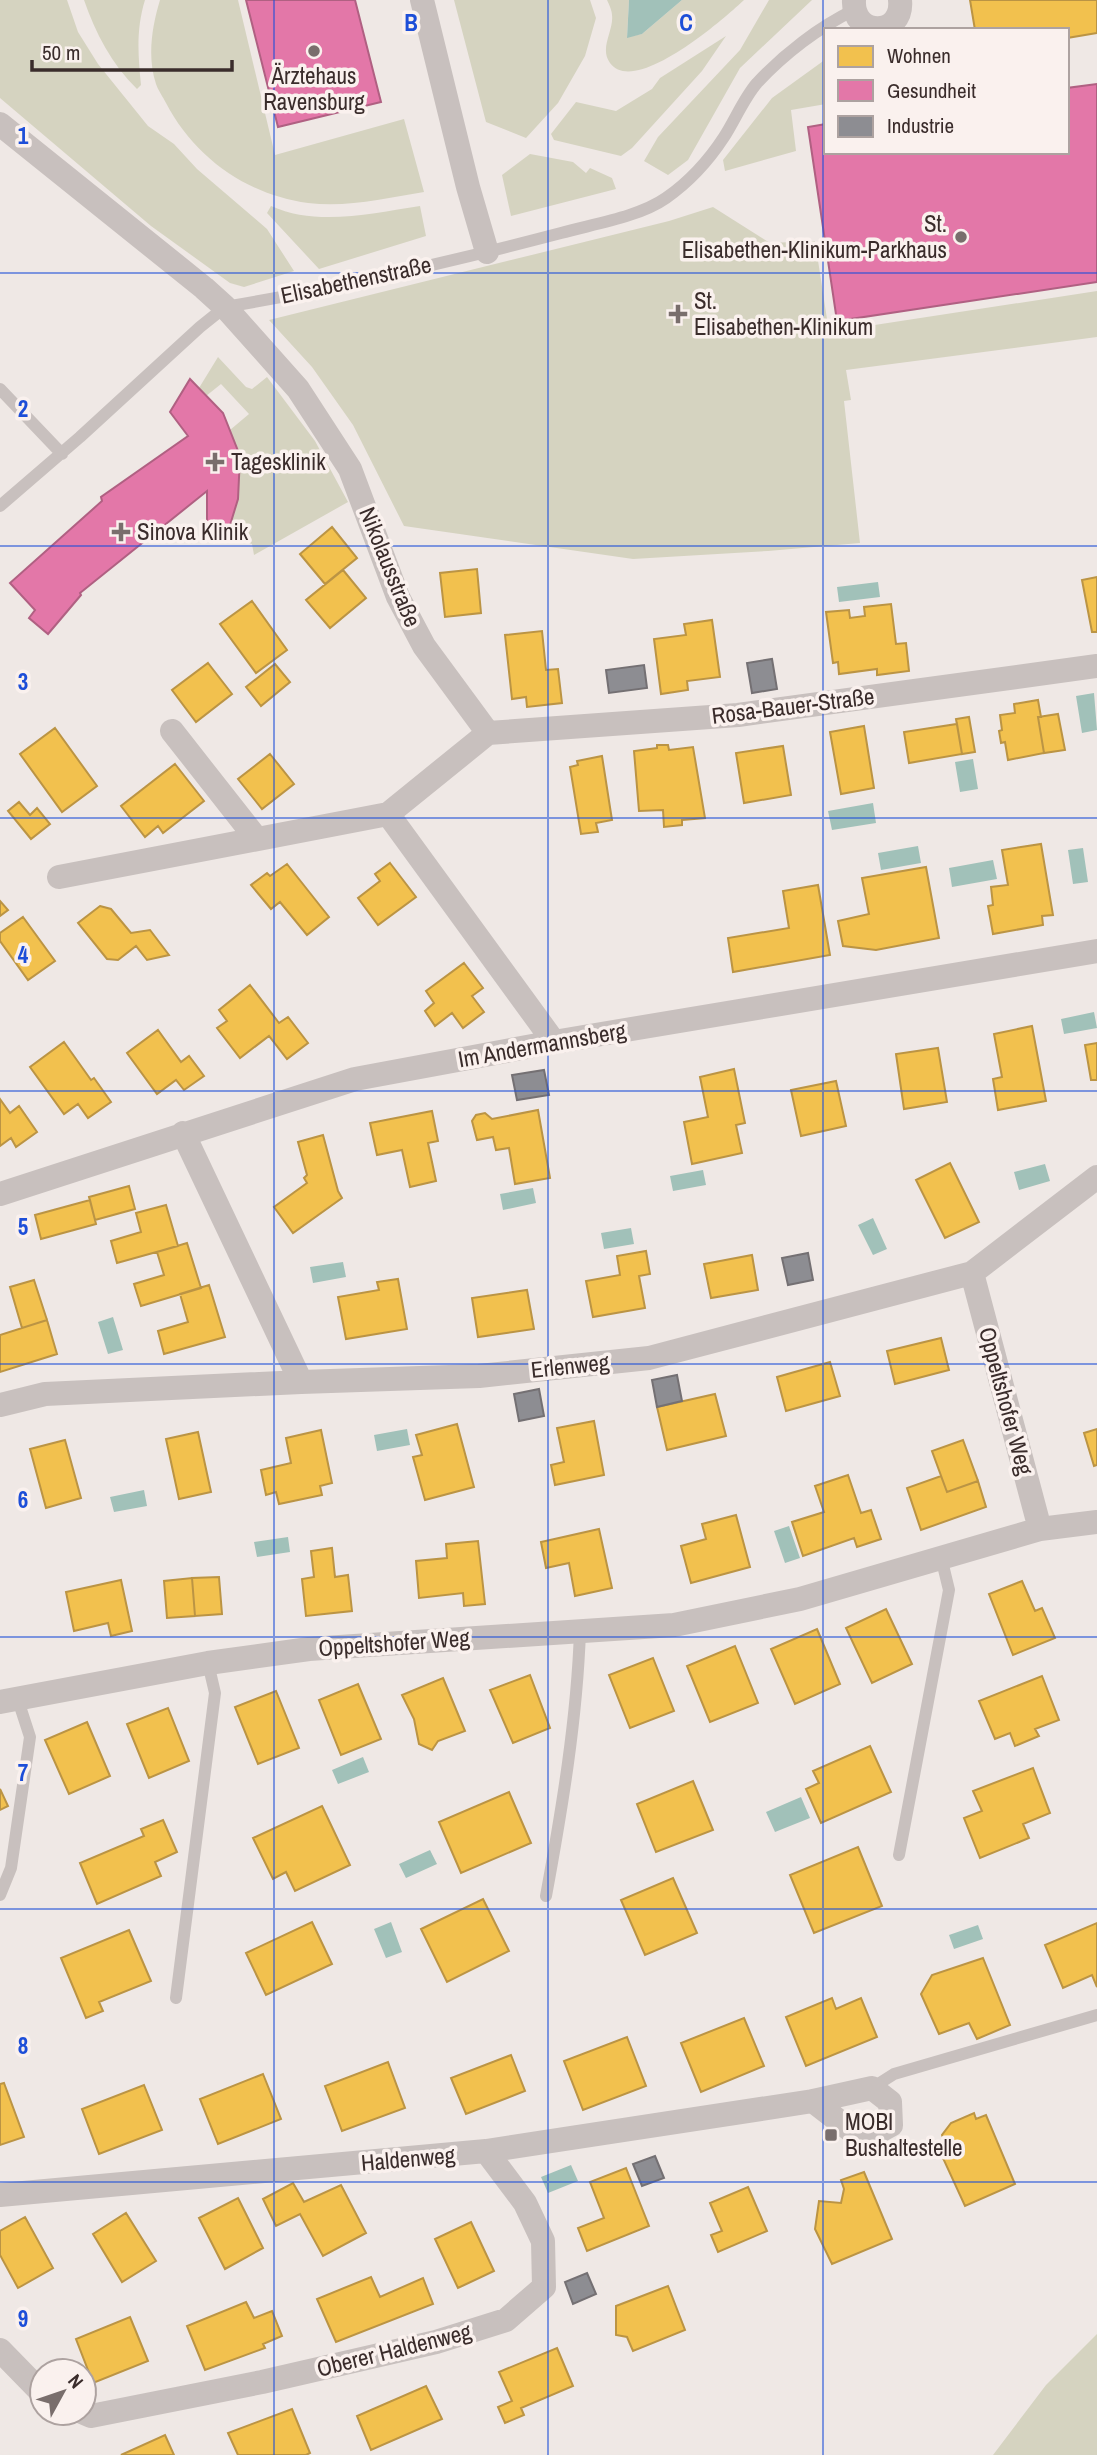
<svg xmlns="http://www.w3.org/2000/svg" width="1097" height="2455" viewBox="0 0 1097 2455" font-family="'Archivo Narrow',sans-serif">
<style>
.green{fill:#d5d3c0}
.water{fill:#a1c1b9}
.homes{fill:#f2c14e;stroke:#bb9444;stroke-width:2}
.health{fill:#e377a8;stroke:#b06082;stroke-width:2}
.industry{fill:#8d8d92;stroke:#747073;stroke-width:2}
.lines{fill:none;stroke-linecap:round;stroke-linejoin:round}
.service{stroke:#c8c0be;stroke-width:12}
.minor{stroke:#c8c0be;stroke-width:24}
.grid{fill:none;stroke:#1d4ed8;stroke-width:2;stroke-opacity:0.55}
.poi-dot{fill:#796e6c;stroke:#faf1ee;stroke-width:2.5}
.labels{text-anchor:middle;stroke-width:7;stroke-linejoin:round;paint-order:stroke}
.poi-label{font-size:23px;fill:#3a2c2b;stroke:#faf1ee;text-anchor:start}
.street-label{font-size:23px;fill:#3a2c2b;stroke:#faf1ee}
.grid-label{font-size:23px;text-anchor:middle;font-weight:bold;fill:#1d4ed8;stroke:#faf1ee;stroke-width:7;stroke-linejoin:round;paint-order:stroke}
</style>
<rect width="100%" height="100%" fill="#efe8e5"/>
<path class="green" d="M0,0H67L78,32L98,64L148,126L174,144L197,169L267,229L294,271L244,287L230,283L151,226L0,98Z
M84,0H145C136,29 138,55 141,85L137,89C112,65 95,32 84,0Z
M160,0H238L275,155L404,119L424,192C386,198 347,208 308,203C247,195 194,157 166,103C163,97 158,90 156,84C147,57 152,26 160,0Z
M454,0H590L596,18L585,56L558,103L526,138L486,122Z
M607,0H629L627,37L642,34L682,0H744C725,18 635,97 610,63C599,48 614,31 612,15C612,11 609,4 607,0Z
M769,0H812L740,68L688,160L668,175L644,161L658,137L740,50Z
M726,36L702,71L632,148L621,156L554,140L551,134L576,102L616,111L652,89L660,78Z
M826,59V104L791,110L796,151L725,171L723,160L772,98Z
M530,154L573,162L586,173L590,168L612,178L616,189L511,216L502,175Z
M271,206C318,227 372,213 420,206L426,236L319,269L267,213Z
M713,207L770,243L815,241L829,332L1097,291V337L846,370L851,400L844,401L860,543L768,551L633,559L404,526L353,425L312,367L269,320L669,221Z
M218,357L246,387L252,389L267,377L315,441L348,502L254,555L252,544L227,535L238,499L240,456L230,430L249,414L221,384L206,396L199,388Z
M1097,2334V2455H993L1046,2385Z"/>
<path class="water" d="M629,0H682L642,34L627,38Z
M878,582L880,597L839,602L837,587Z
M1094,693L1097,730L1082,733L1076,696Z
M973,759L978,789L960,792L955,762Z
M873,803L876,823L832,830L828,811Z
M918,846L921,863L881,870L878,853Z
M1083,848L1088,882L1073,884L1068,850Z
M993,860L997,879L952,887L949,868Z
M1094,1012L1097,1028L1064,1034L1061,1019Z
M1045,1164L1050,1181L1019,1190L1014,1172Z
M703,1170L706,1185L673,1191L670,1176Z
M533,1188L536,1203L503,1210L500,1194Z
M873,1218L887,1249L873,1255L858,1225Z
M631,1228L634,1244L604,1249L601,1233Z
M343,1262L346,1277L313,1283L310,1267Z
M113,1317L123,1350L108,1354L98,1322Z
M407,1429L410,1445L377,1451L374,1435Z
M144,1490L147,1506L114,1512L110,1497Z
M789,1526L800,1558L785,1563L774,1531Z
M288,1537L290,1552L257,1557L254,1542Z
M363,1757L369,1772L338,1784L332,1770Z
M801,1797L810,1818L775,1832L766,1812Z
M430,1850L437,1864L406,1878L399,1864Z
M391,1922L402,1952L386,1958L374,1929Z
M978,1925L983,1939L954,1949L949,1935Z
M571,2165L578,2181L548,2193L541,2177Z"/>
<path class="homes" d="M970,0H1097V33L1067,38V30H975Z
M332,527L357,558L325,584L300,554Z
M477,569L481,613L445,617L440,573Z
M343,570L366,598L330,628L306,600Z
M1097,577V632H1092L1082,580Z
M252,601L287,650L256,673L220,624Z
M891,604L896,644L906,643L909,671L877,675V669L839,674L838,662L833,663L826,612L849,610L850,618L865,616L864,607Z
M712,620L720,677L687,681L688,690L661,694L654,639L686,635L684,624Z
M542,631L546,670L558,669L562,703L527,707L526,697L512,699L505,635Z
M208,663L232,694L196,722L172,690Z
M275,664L290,682L261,706L246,687Z
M1038,700L1041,717H1038L1044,753L1008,760L1005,742L1001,743L999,731L1002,730L1000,715L1015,713L1014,704Z
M1058,714L1065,750L1044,753L1038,717Z
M969,717L975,752L962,754L956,719Z
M957,724L962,754L909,763L904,732Z
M864,726L874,788L841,794L830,732Z
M55,728L97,786L62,812L20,754Z
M657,745H668L669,750L693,747L705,818L682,820V825L664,827L663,810L639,811L634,751L657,748Z
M783,746L791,795L744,803L736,753Z
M270,754L294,784L262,809L238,779Z
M602,756L612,820L596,823L598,832L581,834L570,767L578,765L577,761Z
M175,764L204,801L163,833L158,826L145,837L121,806Z
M19,802L30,815L37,808L50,824L31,839L8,811Z
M1041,844L1053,915L1042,916L1043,925L993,934L988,906L993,905L991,887L1008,885L1002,850Z
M390,863L416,897L378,925L358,898L380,881L375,874Z
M287,864L329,917L307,935L280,902L271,909L251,885L267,873L270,876Z
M926,867L939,938L876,950L843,946L838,921L869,914L862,878Z
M818,885L830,955L733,972L728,938L789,928L783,891Z
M0,901L8,910L0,916Z
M100,906L111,909L131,933L150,930L169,955L147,960L136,946L118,960L107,959L78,923Z
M23,917L55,961L28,980L0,941V933Z
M464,963L483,988L472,996L484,1012L463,1028L452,1013L435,1026L425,1011L434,1003L426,991Z
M250,985L279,1023L288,1017L308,1043L287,1059L269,1036L240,1058L217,1028L227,1021L219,1010Z
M1032,1026L1046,1101L998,1110L993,1079L1002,1077L994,1034Z
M158,1030L181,1062L189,1056L204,1076L184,1090L176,1080L157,1094L127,1053Z
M64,1042L91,1080L94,1078L111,1102L88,1118L78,1104L64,1114L30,1067Z
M1097,1043V1080H1091L1085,1045Z
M938,1048L947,1102L904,1109L896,1054Z
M734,1069L745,1123L736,1125L742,1153L692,1164L684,1122L708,1117L700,1077Z
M836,1081L846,1126L801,1136L791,1090Z
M0,1099L10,1113L19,1106L37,1132L16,1147L11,1138L0,1146Z
M538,1110L550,1178L515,1184L509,1148L496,1150L493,1137L477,1140L472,1121L476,1115L485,1113L492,1119Z
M432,1111L438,1141L428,1143L436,1181L410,1187L402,1150L377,1155L370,1123Z
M323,1135L338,1191L342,1198L293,1233L274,1207L307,1183L304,1178L307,1175L298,1142Z
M950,1163L979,1222L945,1238L916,1180Z
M129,1186L135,1209L95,1220L89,1197Z
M90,1200L96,1224L41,1239L35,1215Z
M166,1205L178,1246L117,1263L111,1241L141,1232L136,1213Z
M187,1243L201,1288L141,1306L134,1284L164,1275L157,1252Z
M646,1251L650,1274L639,1276L645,1308L593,1317L586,1281L620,1275L617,1256Z
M752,1255L758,1290L711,1298L704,1264Z
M398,1279L407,1329L346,1339L338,1297L379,1290L377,1282Z
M34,1280L47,1320L22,1328L10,1287Z
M209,1285L225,1337L164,1354L158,1331L188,1322L180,1294Z
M527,1290L534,1329L478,1337L472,1298Z
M47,1320L57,1354L0,1372V1335Z
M941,1338L949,1370L895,1384L887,1351Z
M830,1362L840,1396L786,1411L777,1377Z
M715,1394L726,1436L667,1450L657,1407Z
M594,1421L604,1475L555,1485L551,1465L564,1462L557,1428Z
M457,1424L474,1487L425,1500L413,1457L422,1455L416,1435Z
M1097,1429V1465L1094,1466L1084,1433Z
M321,1430L332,1483L320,1486L322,1495L279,1504L276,1492L266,1495L261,1470L291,1463L286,1438Z
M198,1432L211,1492L179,1499L166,1439Z
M65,1440L81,1498L46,1508L30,1449Z
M963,1440L978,1481L947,1492L932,1451Z
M848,1475L861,1513L871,1510L881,1539L857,1547L854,1538L803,1556L792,1522L824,1512L815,1486Z
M941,1476L947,1492L978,1481L986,1507L921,1530L907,1488Z
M736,1515L750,1567L691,1583L681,1546L706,1539L702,1524Z
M599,1529L612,1588L575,1596L569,1563L546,1568L541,1542Z
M478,1541L485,1604L464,1606L463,1593L419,1598L416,1561L447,1558L446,1544Z
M332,1548L335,1577L348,1575L352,1611L306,1616L302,1579L314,1577L311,1551Z
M219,1577L222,1614L195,1616L192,1578Z
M192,1578L195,1616L167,1618L164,1581Z
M121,1580L132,1631L111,1636L108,1623L74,1631L66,1592Z
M1022,1581L1035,1611L1042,1608L1055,1638L1013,1655L989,1594Z
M886,1609L912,1664L872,1683L846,1628Z
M817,1629L840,1684L795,1704L771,1649Z
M735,1646L758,1703L710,1722L687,1666Z
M653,1658L674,1711L630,1728L609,1675Z
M530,1675L550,1728L513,1743L490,1690Z
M1042,1676L1059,1720L1035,1729L1039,1736L1015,1746L1010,1733L995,1739L979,1701Z
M443,1678L465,1731L438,1741L432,1750L419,1744L414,1719L402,1695Z
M358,1684L381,1739L341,1755L319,1700Z
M276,1691L299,1748L258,1764L235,1707Z
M168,1708L189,1761L149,1778L127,1724Z
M87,1722L110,1776L69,1794L45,1740Z
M870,1746L891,1792L821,1823L806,1789L819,1783L813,1771Z
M1033,1768L1050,1813L1023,1824L1029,1838L980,1858L964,1818L982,1811L973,1791Z
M693,1781L713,1830L656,1852L637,1804Z
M0,1789L8,1806L0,1810Z
M509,1792L531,1843L461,1873L439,1822Z
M322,1806L350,1865L295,1891L286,1872L273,1879L253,1838Z
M163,1820L177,1852L155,1862L161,1876L97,1904L80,1863L144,1836L141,1829Z
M858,1847L882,1906L814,1933L790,1875Z
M673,1878L697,1933L645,1955L621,1900Z
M483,1899L509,1951L447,1982L421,1929Z
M312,1922L332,1964L266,1995L246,1953Z
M1097,1923V1987L1092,1975L1063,1988L1045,1945Z
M129,1930L151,1981L99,2002L103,2011L86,2018L61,1958Z
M983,1958L1010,2025L977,2039L969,2023L939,2034L921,1994L932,1975Z
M832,1998L836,2009L861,1998L877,2037L806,2066L786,2017Z
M744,2018L764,2066L701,2092L681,2043Z
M627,2037L646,2086L583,2110L564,2061Z
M511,2055L525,2091L466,2114L451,2078Z
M388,2062L405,2108L342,2131L325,2086Z
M263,2074L281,2119L218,2144L200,2099Z
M4,2083L24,2137L0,2145V2084Z
M144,2085L162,2130L99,2154L82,2109Z
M974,2113L976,2119L986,2115L1015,2184L965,2206L942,2156L949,2154L942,2135L951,2123Z
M626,2168L649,2226L587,2251L578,2228L604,2218L590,2182Z
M864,2172L892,2239L832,2264L815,2229L819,2201L841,2203L844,2189L841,2180Z
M293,2183L304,2202L341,2185L366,2233L323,2256L300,2214L276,2226L263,2199Z
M748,2187L767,2231L718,2252L711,2235L722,2231L710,2203Z
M238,2198L263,2248L225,2269L199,2218Z
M126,2213L156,2261L122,2282L93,2234Z
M25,2217L53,2268L18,2288L0,2255V2231Z
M471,2222L494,2271L458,2288L435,2239Z
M371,2277L380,2297L423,2278L433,2304L336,2342L317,2299Z
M668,2286L685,2330L633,2351L627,2337L616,2335V2306Z
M246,2302L254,2318L272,2311L282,2336L263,2344L265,2348L205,2370L187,2326Z
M130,2317L148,2361L93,2383L76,2339Z
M557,2348L573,2386L521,2408L524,2415L505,2423L498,2407L512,2401L499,2372Z
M426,2386L442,2419L371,2450L357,2416Z
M292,2409L310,2453L306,2455H238L228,2433Z
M165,2435L174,2455H121Z"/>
<path class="health" d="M246,0H355L381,102L278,127Z
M1097,84V282L837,321L808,127L826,124V152H1067V88Z
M190,379L223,413L240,456L238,499L227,535L207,527V491L80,593L81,595L48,634L29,618L35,610L10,583L102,501L101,497L188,436L170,412Z"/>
<path class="industry" d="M772,659L777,689L752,693L747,663Z
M644,665L647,688L609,693L606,670Z
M544,1070L549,1095L517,1100L512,1075Z
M808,1253L813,1280L788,1285L782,1258Z
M677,1375L682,1401L657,1407L652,1380Z
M539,1389L544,1416L519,1421L514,1394Z
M655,2156L664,2178L642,2186L633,2164Z
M587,2273L596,2294L573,2304L565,2282Z"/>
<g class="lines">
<path class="service" d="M0,389L62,454
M0,506L80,437L200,327L225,307C338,288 450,262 561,233C593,224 639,217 666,198C689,182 709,160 724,137C735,120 744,98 757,83C784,54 819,27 854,10
M899,1855L949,1590L941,1557
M0,1895L11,1868L30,1737L17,1697
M546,1896C562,1809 577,1719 580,1631
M176,1998L215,1693L208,1663
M872,2088L894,2074L1097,2015"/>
<path class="minor" d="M422,0L468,187L487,252
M854,0C852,38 904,37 900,0
M0,124L204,288L225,307L298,389L350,469L398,597L424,646L488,733
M172,731L256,838
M488,733L738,715L1097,666
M388,814L554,1042
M59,877L388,814L488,733
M183,1133L301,1382
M0,1194L355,1079L554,1042L1097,951
M0,1405L45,1394L301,1382L479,1376L649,1358L972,1273L1097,1177
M1040,1529L1097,1522
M0,1702L208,1663L309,1649L674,1625L800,1599L1040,1529L972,1273
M0,2195L486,2151L813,2101L872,2088L890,2102L891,2125L869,2137L853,2132L813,2101
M0,2350L42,2393
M84,2413L91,2416L262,2382L436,2342L506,2320L544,2287L543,2241L525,2203L486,2151"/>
</g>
<path class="grid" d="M274,0V2455M548,0V2455M823,0V2455M0,273H1097M0,546H1097M0,818H1097M0,1091H1097M0,1364H1097M0,1637H1097M0,1909H1097M0,2182H1097"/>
<g class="poi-dot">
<circle cx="314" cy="51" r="7"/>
<circle cx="961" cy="237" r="7"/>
<path d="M674.5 303.5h7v7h7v7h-7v7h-7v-7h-7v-7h7z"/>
<path d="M211.5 451.5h7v7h7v7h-7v7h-7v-7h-7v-7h7z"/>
<path d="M117.5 521.5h7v7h7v7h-7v7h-7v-7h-7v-7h7z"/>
<rect x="824" y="2128" width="14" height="14" rx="3.5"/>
</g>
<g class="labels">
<g class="poi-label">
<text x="314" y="84" text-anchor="middle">Ärztehaus<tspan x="314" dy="26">Ravensburg</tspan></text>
<text x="947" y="232" text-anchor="end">St.<tspan x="947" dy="26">Elisabethen-Klinikum-Parkhaus</tspan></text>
<text x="694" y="309">St.<tspan x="694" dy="26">Elisabethen-Klinikum</tspan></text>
<text x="231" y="470">Tagesklinik</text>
<text x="137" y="540">Sinova Klinik</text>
<text x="845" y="2130">MOBI<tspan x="845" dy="26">Bushaltestelle</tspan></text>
</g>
<g class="street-label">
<text transform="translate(356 280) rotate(-12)" y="8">Elisabethenstraße</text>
<text transform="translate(390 567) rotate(68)" y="8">Nikolausstraße</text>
<text transform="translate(793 706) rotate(-7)" y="8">Rosa-Bauer-Straße</text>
<text transform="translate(542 1045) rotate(-10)" y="8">Im Andermannsberg</text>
<text transform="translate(570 1366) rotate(-6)" y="8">Erlenweg</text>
<text transform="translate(1006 1401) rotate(75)" y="8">Oppeltshofer Weg</text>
<text transform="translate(394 1643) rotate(-4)" y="8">Oppeltshofer Weg</text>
<text transform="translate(408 2159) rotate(-5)" y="8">Haldenweg</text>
<text transform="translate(394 2350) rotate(-14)" y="8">Oberer Haldenweg</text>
</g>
</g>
<g class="grid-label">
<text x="411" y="31">B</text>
<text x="686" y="31">C</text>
<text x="23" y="144">1</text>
<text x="23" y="417">2</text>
<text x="23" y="690">3</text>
<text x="23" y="963">4</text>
<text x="23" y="1235">5</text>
<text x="23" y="1508">6</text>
<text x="23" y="1781">7</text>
<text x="23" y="2054">8</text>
<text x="23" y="2327">9</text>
</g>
<rect x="824" y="28" width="245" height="126" fill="#faf1ee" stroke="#ada2a0" stroke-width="2"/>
<rect x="838" y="46" width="35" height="21" fill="#f2c14e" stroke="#ada2a0" stroke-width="2"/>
<text x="887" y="63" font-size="21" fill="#3a2c2b">Wohnen</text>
<rect x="838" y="80" width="35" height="21" fill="#e377a8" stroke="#ada2a0" stroke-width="2"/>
<text x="887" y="98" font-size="21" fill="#3a2c2b">Gesundheit</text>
<rect x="838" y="116" width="35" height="21" fill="#8d8d92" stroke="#ada2a0" stroke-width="2"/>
<text x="887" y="133" font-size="21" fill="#3a2c2b">Industrie</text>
<g transform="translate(63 2392) rotate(50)"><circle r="33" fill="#faf1ee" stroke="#ada2a0" stroke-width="2"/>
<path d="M0-5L12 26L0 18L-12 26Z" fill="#796e6c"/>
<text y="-10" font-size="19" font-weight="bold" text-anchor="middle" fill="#3a2c2b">N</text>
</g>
<path d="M32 60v10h200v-10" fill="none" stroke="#3a2c2b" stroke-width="3.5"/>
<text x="42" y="60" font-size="21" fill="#3a2c2b" stroke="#faf1ee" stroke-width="5" paint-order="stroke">50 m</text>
</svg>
